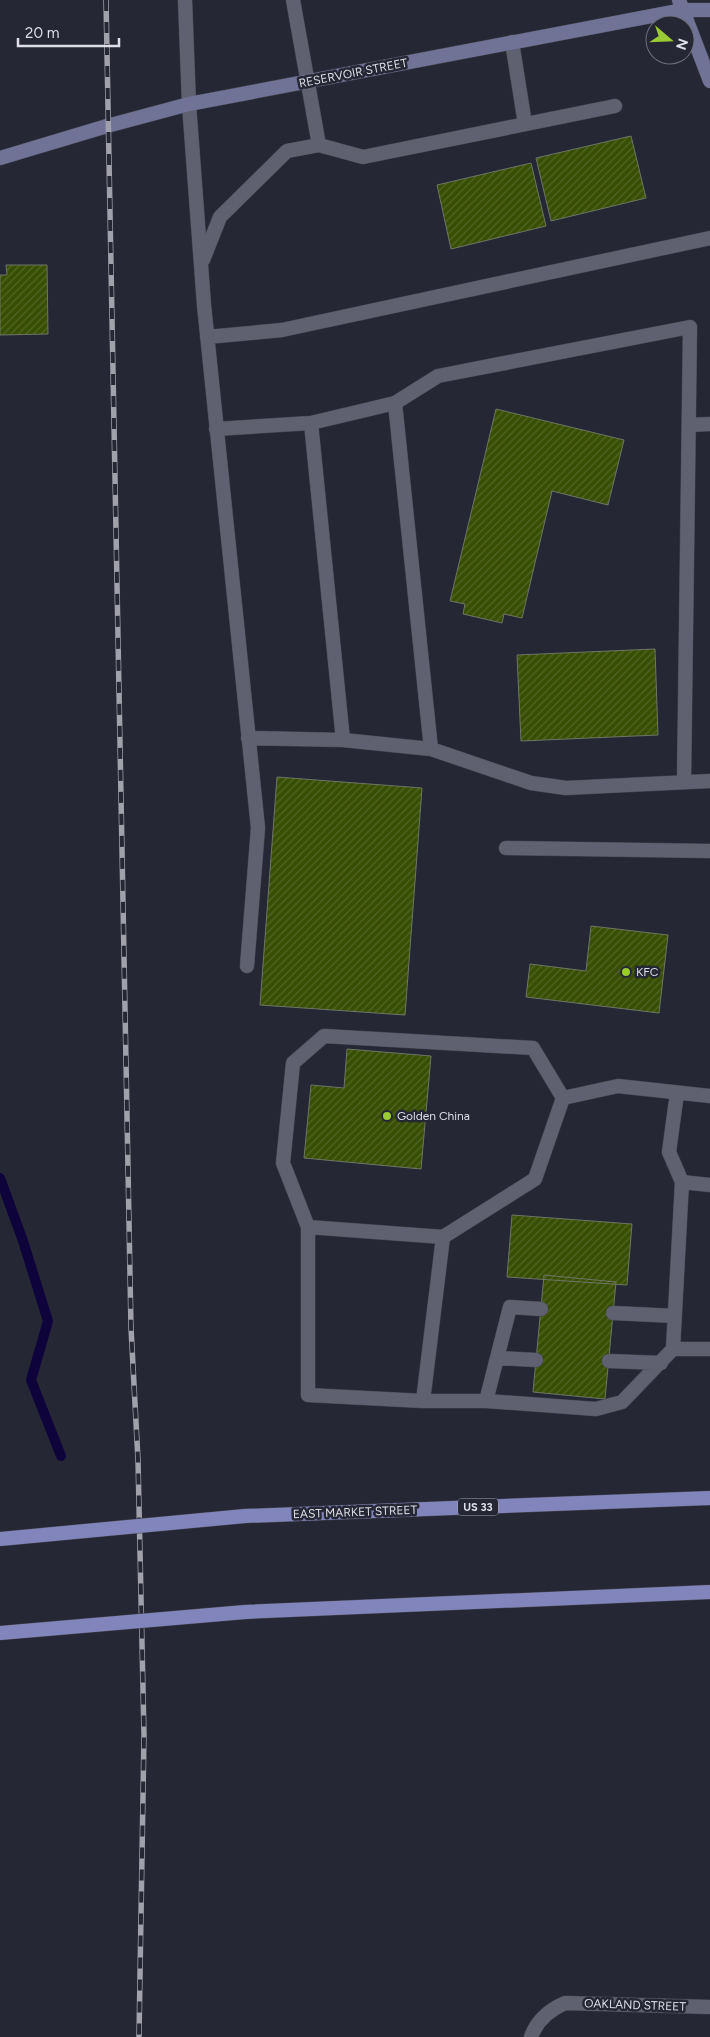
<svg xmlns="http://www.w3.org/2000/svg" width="710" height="2037" viewBox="0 0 710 2037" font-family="Figtree,sans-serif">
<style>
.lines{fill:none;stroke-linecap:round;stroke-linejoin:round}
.stream{stroke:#0f033b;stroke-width:10}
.building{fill:url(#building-hatch);stroke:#6f7566}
.service-casing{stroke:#454651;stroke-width:15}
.minor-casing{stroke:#454651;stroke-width:15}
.secondary-casing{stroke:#454651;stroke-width:15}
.primary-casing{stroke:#454651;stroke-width:15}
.service{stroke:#5f6170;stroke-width:14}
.minor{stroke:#5f6170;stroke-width:14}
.secondary{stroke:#707396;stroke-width:14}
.primary{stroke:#8285bc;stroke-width:14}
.rail-casing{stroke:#a0a1ab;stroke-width:5.5}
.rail{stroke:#262734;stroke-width:4;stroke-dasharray:11;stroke-linecap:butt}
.primary-bridge-casing{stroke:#454651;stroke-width:15;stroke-linecap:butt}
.primary-bridge{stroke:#8285bc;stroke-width:14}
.poi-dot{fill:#9bcb33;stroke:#262734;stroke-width:2}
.labels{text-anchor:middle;stroke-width:5;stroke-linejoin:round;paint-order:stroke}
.shield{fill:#262734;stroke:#a6a7b1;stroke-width:1}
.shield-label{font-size:11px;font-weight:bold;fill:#dddee7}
.street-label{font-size:12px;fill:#dddee7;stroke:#262734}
.poi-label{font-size:12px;fill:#dddee7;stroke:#262734;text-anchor:start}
</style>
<defs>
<pattern id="building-hatch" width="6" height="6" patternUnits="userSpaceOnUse" patternTransform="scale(1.25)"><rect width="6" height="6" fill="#384e02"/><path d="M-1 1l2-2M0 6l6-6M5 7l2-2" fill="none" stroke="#546727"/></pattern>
</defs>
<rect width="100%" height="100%" fill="#262734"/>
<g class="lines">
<path class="stream" d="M0,1178L23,1241L48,1321L31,1380L61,1456"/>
</g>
<path class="building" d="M631,136L646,198L551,221L536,158Z
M531,163L546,226L451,249L437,185Z
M6,265H47L48,334L0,335V275H7Z
M496,409L624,440L608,505L552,491L522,618L504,614L502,623L463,614L465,604L450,601Z
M655,649L658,735L521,741L517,655Z
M277,777L422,788L405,1015L260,1005Z
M591,926L668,935L659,1013L526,997L530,964L586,971Z
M347,1049L431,1056L421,1169L304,1158L311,1085L344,1088Z
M512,1215L632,1224L627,1285L507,1277Z
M544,1275L616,1282L605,1399L533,1392Z"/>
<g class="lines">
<defs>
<path id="service" d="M185,0L189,104L204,305L258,828L247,966
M293,0L319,145
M512,42L525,124
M203,260L220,217L287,151L319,145L363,157L615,106
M207,337L282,330L710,238
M395,403L431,749
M311,423L343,740
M689,425L710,424
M216,429L311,423L395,403L438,376L690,327L684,782
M248,738L343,740L431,749L531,783L566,788L710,781
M506,848L710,851
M677,1093L669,1152L682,1182
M710,1185L682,1182L673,1349H710
M308,1227L283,1163L293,1063L324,1036L533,1048L563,1098
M613,1313L675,1316
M673,1349L622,1402L596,1409L486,1401H423L443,1237L535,1179L563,1098L618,1086L710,1096
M498,1358L536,1360
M609,1361L661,1363
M423,1401L308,1395V1227L443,1237
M486,1401L510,1307L541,1309"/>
<path id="minor" d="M531,2037C537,2020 549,2010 565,2003L710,2007"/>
<path id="secondary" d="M679,0L710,81
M0,158L107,126L189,104L683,10H710"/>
<path id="primary" d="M245,1516L710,1498
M245,1612L710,1592"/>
</defs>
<use href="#service" class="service-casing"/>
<use href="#minor" class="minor-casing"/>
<use href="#secondary" class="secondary-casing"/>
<use href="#primary" class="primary-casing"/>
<use href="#service" class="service"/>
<use href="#minor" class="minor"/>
<use href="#secondary" class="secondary"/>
<use href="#primary" class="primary"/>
<defs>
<path id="rail" d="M106,0L131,1328L138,1460L144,1735L139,2037"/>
</defs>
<use href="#rail" class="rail-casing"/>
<use href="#rail" class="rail"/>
<defs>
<path id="primary-bridge" d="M0,1539L245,1516
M0,1633L245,1612"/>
</defs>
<use href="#primary-bridge" class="primary-bridge-casing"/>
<use href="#primary-bridge" class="primary-bridge"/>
</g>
<g class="poi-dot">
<circle cx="626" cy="972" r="5"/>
<circle cx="387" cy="1116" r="5"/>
</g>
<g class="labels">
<rect class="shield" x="458" y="1498.5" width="40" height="17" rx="4"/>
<g class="shield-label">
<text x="478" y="1511">US 33</text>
</g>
<g class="street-label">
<text transform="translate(353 73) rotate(-11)" y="4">RESERVOIR STREET</text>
<text transform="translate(355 1512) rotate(-2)" y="4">EAST MARKET STREET</text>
<text transform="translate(635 2005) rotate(2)" y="4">OAKLAND STREET</text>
</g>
<g class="poi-label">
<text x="636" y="976">KFC</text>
<text x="397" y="1120">Golden China</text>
</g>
</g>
<g transform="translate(670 40) rotate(109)"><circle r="24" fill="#262734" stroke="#6f707c"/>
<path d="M0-4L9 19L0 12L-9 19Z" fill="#9bcb33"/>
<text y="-8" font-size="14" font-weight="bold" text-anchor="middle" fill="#dddee7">N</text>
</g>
<path d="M18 38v8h101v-8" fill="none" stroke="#dddee7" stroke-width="2.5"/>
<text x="25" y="38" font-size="15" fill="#dddee7" stroke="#262734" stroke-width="4" paint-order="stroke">20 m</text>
</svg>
